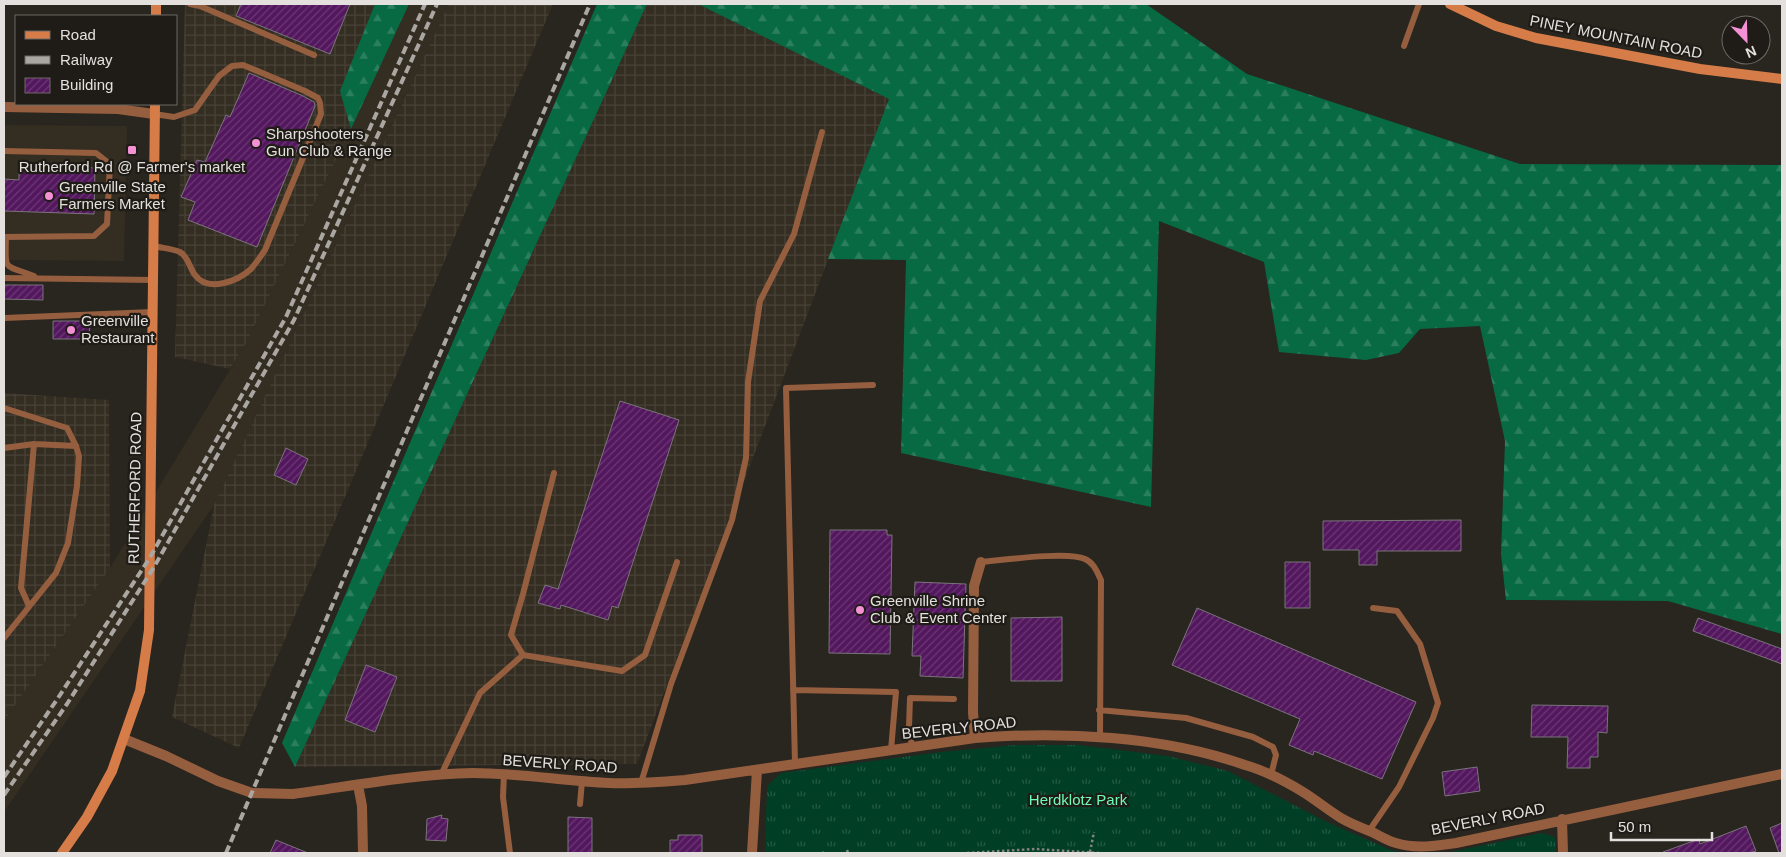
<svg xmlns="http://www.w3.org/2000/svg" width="1786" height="857" viewBox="0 0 1786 857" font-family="Helvetica,sans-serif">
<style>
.built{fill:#342d22}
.industrial{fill:url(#industrial-grid)}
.grass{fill:url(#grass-tufts)}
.forest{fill:url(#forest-firs)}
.building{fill:url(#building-hatch);stroke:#7a747b}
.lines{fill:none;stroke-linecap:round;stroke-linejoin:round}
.path{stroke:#87847f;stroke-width:2.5;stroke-dasharray:2.5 2.5;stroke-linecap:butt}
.lane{stroke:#955e3f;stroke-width:6}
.street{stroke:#955e3f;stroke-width:10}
.secondary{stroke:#d57c48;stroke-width:10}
.rail{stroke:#aaa7a3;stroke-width:4;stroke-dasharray:8 4;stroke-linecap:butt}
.poi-dot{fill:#f491d4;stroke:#1f1b16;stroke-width:2}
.labels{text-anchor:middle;stroke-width:4.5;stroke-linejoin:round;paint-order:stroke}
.street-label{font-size:15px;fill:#e3e0dd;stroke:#1f1b16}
.poi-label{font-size:15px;fill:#e3e0dd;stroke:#1f1b16;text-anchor:start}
.park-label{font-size:15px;fill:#6dfcb6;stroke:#1f1b16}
</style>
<defs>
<pattern id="industrial-grid" width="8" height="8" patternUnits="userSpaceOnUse" patternTransform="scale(1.25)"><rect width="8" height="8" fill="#342d22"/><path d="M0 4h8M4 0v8" fill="none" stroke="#484137"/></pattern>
<pattern id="grass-tufts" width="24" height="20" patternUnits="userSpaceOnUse" patternTransform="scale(1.25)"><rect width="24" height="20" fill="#003f26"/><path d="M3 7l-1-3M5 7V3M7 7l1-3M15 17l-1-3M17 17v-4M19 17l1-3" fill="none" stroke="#255a45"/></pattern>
<pattern id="forest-firs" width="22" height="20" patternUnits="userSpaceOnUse" patternTransform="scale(1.25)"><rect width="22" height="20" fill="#076a43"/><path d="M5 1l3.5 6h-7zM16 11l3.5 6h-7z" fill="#2b7f5e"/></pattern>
<pattern id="building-hatch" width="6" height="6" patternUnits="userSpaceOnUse" patternTransform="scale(1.25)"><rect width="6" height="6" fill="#53175e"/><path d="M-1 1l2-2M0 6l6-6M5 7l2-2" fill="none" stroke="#6c3875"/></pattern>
</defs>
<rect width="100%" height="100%" fill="#29251f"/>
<path class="built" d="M409,4H449L214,505L4,812V721L110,568L246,343L351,129Z
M4,125L127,126L124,261L4,260Z"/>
<path class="industrial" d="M185,4H375L341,91L351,129L246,343L230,369L175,357Z
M449,4H553L239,748L172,717L214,505Z
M647,4H698L889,99L637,764L295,767Z
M4,393L109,400L110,568L4,721Z"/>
<path class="grass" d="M1015,745H1079L1168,756L1228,771L1329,823L1391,850L1405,853H765L767,786L781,773L941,752Z
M1542,833L1555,837L1556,853H1446Z"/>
<path class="forest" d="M375,4H409L351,129L340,91Z
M597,4H647L295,767L282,743Z
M698,4H1146L1247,74L1520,164L1782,165V634L1668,601L1506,600L1501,554L1505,441L1480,326L1420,329L1399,353L1366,360L1279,352L1264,262L1159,221L1151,507L901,453L906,260L828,259L889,99Z"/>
<path class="building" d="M241,4H350L330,54L236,16Z
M249,73L303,96L314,102L315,106L257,247L188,220L195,202L181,197L197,160L205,162L226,115L230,117Z
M19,166L95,168L94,214L4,211V179L19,180Z
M4,285H43V300L4,299Z
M53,321H90L89,339H53Z
M620,401L679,420L618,608L612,606L608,620L561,605L560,609L538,603L545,585L558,589Z
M286,448L308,459L296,485L274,475Z
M1461,520V551H1377V565H1359V550H1323V521Z
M830,530H887V535H892L890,654L829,653Z
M1285,562H1310V608H1285Z
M915,582L966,584L963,678L920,676L921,656H912Z
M1197,608L1416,702L1382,779L1314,751L1313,755L1289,745L1300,719L1172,665Z
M1062,617V681H1011V618Z
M1698,618L1782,649V664L1693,631Z
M366,665L397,677L375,732L345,720Z
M1532,705L1608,706L1607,733L1598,732V757H1590V768H1567L1568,737H1531Z
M1477,767L1480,791L1445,796L1442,772Z
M442,815L441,818L448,819L446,841L426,840L427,819Z
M568,817L592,818V853H568Z
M1782,823V853H1779L1770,828Z
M1746,826L1756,851L1749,853H1663V852L1699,839L1700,844Z
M678,835H702V853H670V840H678Z
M276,840L308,853H270Z"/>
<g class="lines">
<path class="path" d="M847,850L848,853
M822,852L823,853
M1090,852L1094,832
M967,853L1035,849L1100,853"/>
<path class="lane" d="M190,4L200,6L314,55
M1404,46L1419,4
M4,151L96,153L110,164L107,224L94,236L4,237
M6,237C5,272 3,264 34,276
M154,246C162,248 173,249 180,252C188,256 190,269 195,275C208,293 238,281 251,269C256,263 261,256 265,250L321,114L320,103L318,98L305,91L243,65L232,66L219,76L195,110L174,117L154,114
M4,278L153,280
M4,318L153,312
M4,408L67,428L76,446L79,456L77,486L68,543L56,573L4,638
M4,448L34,444
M981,562C1003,560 1068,551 1085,559C1094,563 1097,572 1101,580L1100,737
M29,606L21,588L34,444L76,446
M523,655L511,635L523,594L554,473
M793,690L896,692L891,750
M1099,710L1186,718L1253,737L1273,747L1276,755L1271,775
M912,747L909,727L910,698L954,699
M795,763L786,388L873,385
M504,774L503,797L510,853
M441,775L480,693L523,655L622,671L645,655L677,562
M641,783L671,684L732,520L746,458L748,382L760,301L794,234L822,132
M580,804L582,781
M1369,831L1399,787L1433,718L1438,703L1420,644L1397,611L1373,608"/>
<path class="street" d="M4,107L118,109L154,114
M975,738L973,712L974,586L981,562
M124,739L166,756L218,781L252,793L293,794C352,786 413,774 473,773C519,773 564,781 609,783C635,784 660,782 685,780L975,738C1063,731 1162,736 1245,765C1266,771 1285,781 1303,792C1316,800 1328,810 1341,818C1351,824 1362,828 1372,832C1380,836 1388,841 1396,843C1415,849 1437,846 1456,843L1782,774
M358,785L362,806L363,853
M1562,819L1563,853
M752,853L757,770"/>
<path class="secondary" d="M1450,4L1496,26L1536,38L1700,69L1782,79
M156,16V4
M62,853L87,817L112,771L140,691L149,630L155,104"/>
<path class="rail" d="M4,777L58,698L149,559L286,317L425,4
M4,795L67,704L154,567L294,320L437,4
M226,853L590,4"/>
</g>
<g class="poi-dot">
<circle cx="256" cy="143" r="5"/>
<rect x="127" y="145" width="10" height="10" rx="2.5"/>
<circle cx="49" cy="196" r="5"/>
<circle cx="71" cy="330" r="5"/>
<circle cx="860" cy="610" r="5"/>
</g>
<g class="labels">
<g class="street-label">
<text transform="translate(1616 37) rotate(11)" y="5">PINEY MOUNTAIN ROAD</text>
<text transform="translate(135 488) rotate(-89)" y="5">RUTHERFORD ROAD</text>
<text transform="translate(959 728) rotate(-6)" y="5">BEVERLY ROAD</text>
<text transform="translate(560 764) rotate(4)" y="5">BEVERLY ROAD</text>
<text transform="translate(1488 819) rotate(-11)" y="5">BEVERLY ROAD</text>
</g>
<g class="poi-label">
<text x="266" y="139">Sharpshooters<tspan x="266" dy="17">Gun Club &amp; Range</tspan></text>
<text x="132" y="172" text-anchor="middle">Rutherford Rd @ Farmer's market</text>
<text x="59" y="192">Greenville State<tspan x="59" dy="17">Farmers Market</tspan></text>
<text x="81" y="326">Greenville<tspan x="81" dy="17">Restaurant</tspan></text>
<text x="870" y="606">Greenville Shrine<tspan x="870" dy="17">Club &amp; Event Center</tspan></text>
</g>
<g class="park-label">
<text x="1078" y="805">Herdklotz Park</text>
</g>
</g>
<rect width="1786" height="857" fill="none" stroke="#e3e0dd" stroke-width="10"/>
<rect x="15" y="15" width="162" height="90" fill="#1f1b16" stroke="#6d6a66"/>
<rect x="25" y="31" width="25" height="8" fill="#d57c48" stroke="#6d6a66"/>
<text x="60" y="40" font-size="15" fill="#e3e0dd">Road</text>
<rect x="25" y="56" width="25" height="8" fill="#aaa7a3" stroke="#6d6a66"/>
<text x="60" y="65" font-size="15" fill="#e3e0dd">Railway</text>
<rect x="25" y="78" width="25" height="15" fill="url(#building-hatch)" stroke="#6d6a66"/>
<text x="60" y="90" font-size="15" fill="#e3e0dd">Building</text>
<g transform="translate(1746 40) rotate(157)"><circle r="24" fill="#1f1b16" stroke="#6d6a66"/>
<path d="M0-4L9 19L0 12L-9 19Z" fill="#f491d4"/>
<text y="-8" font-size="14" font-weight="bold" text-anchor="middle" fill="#e3e0dd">N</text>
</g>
<path d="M1611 832v8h101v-8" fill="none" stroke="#e3e0dd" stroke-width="2.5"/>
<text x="1618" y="832" font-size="15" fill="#e3e0dd" stroke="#1f1b16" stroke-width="4" paint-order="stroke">50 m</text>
</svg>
